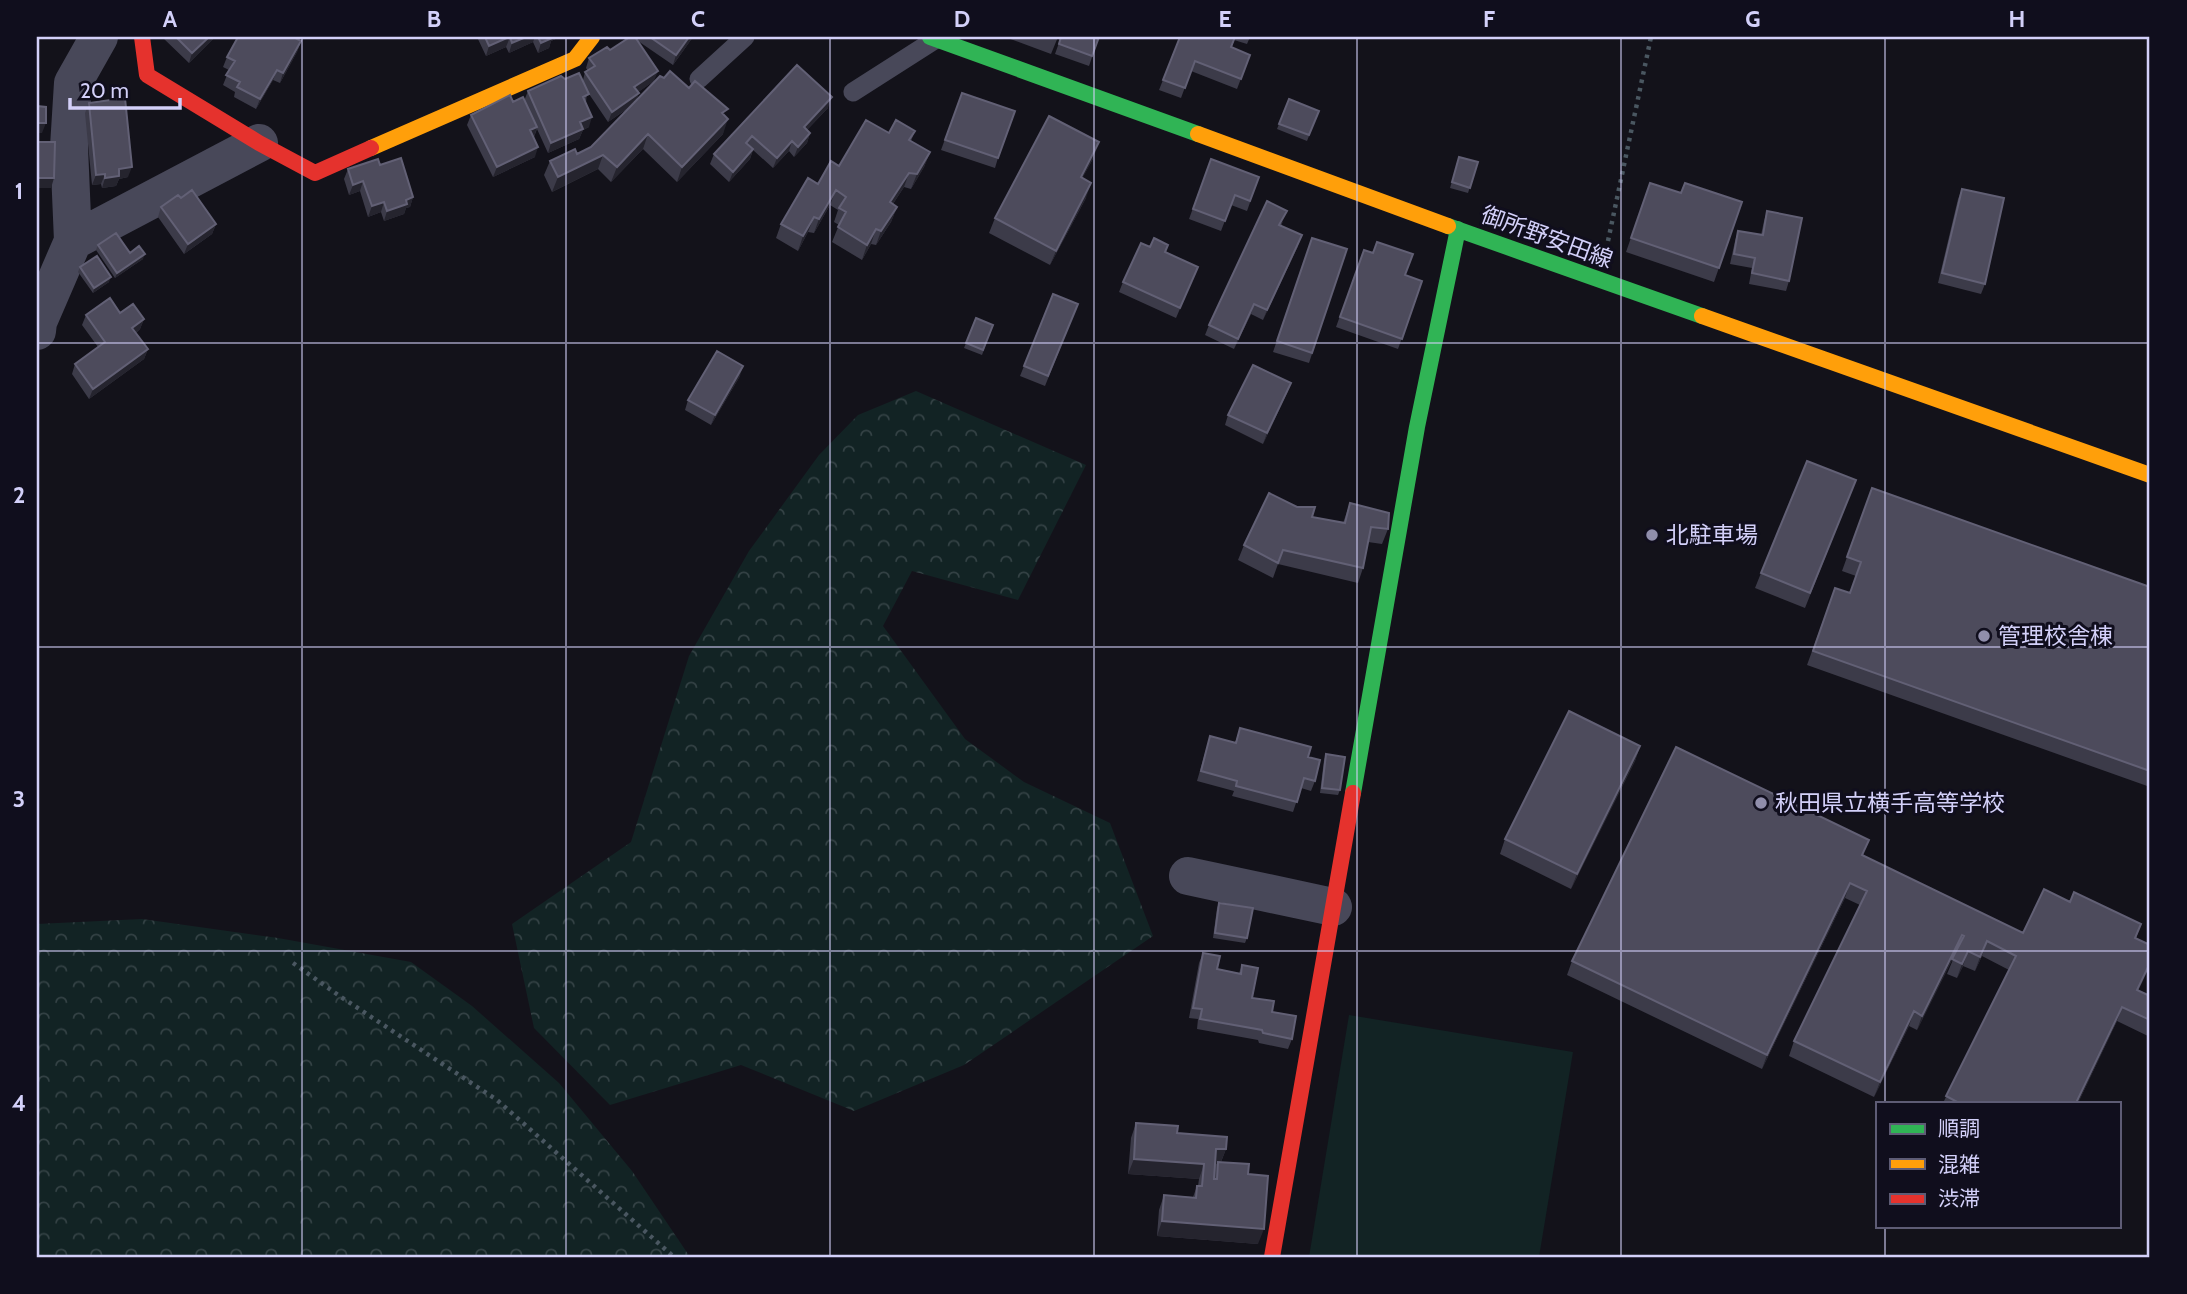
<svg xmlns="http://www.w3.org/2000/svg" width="2187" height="1294" viewBox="0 0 2187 1294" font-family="Cabin,'Noto Sans JP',sans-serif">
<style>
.forest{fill:url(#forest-crowns)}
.pitch{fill:#122324}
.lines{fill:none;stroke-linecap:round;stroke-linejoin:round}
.path{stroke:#4a5761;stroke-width:4.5;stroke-dasharray:3.5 5;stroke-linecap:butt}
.lane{stroke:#484859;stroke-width:19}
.street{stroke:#484859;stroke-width:38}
.fast{stroke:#30b455;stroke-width:16}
.slow{stroke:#ff9f0a;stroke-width:16}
.jam{stroke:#e5322d;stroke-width:16}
.wall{fill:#3c3b49}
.shaded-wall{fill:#25242e}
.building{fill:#4d4b5c;stroke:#626075;stroke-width:2}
.grid{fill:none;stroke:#d3d0f9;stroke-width:2;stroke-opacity:0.55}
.poi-dot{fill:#908eab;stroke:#100e1d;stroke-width:2.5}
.labels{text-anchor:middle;stroke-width:6;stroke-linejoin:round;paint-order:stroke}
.street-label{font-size:23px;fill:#d3d0f9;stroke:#100e1d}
.poi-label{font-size:23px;fill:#d3d0f9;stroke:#100e1d;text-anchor:start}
.neatline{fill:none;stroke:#d3d0f9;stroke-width:2.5}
.grid-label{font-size:23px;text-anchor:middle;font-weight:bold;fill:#d3d0f9}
</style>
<defs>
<pattern id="forest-crowns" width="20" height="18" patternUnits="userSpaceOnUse" patternTransform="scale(1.75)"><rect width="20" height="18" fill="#122324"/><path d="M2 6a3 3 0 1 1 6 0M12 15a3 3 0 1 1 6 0" fill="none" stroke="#344245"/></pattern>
</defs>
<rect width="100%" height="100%" fill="#13121a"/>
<path class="forest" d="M916,391L1086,465L1018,600L912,571L883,626L965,739L1024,782L1110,823L1153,936L964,1065L854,1111L741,1065L610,1105L534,1028L512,924L631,842L689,656L749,551L819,455L858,415Z
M142,919L278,938L411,962L472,1006L559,1083L632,1171L690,1257H37V924Z"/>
<path class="pitch" d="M1349,1015L1573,1052L1539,1257H1309Z"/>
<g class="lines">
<path class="path" d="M1608,241L1651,37
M293,963L341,997L497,1100L674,1257"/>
<path class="lane" d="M699,79L745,37
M853,92L936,39"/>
<path class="street" d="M73,241L69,147L73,83L99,37
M37,331L38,322L73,241L259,143
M1188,876L1333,907"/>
<path class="fast" d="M930,37L1198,134
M1448,226L1702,316
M1353,793L1417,427L1458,229"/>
<path class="slow" d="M1198,134L1448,226
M371,148L575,59L592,37
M1702,316L2150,475"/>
<path class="jam" d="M142,37L147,75L259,143L315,173L371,148
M1272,1257L1353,793"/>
</g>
<path class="wall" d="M162,37H215L189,63Z
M238,37H297V39L301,41L297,52L280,83L273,80L256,109L234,97L235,92L223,85L229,70L223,67L227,57Z
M477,37H560L551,41L549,48L538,53L533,42L509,53L506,47L486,56Z
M630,37H693L673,65L638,41L654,81L638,92L639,93L636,100L725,117L723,134L677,182L643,149L611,182L598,169L552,192L544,175L550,161L577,154L591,147L630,107L608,122L587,91L586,103L589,127L583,130L579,139L548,153L537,129L534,137L535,157L493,177L467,125L471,115L513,102L524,101L528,91L565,79L583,80L585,72L588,71L586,68L589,58L610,50Z
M1005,37H1058L1051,54Z
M1061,37H1099L1089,66L1055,54Z
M1180,37H1250L1247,44L1234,40L1232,47L1250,55L1237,89L1191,71L1181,98L1159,90Z
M797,65L828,108L807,130L810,133L807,143L794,157L789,151L773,168L753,150L750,159L729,182L710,164L714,154Z
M962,93L998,158L995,168L941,150Z
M1289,99L1319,111L1307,141L1277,129Z
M89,103L128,177L119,179L116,186L102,188L101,184L92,185L85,113Z
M915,131L911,141L930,152L924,167L911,189L904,187L893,204L897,207L891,222L876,245L871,244L862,260L832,242L839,225L834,222L838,210L830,205L814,233L808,232L798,251L776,238L781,224L818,184L839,166L889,133Z
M1094,157L1082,178L1086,198L1050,265L989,233L995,218Z
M1459,157L1478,162L1468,193L1450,188Z
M1211,159L1259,177L1247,211L1231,205L1221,231L1189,219Z
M380,165L413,197L410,207L406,208L404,214L384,221L381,212L368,217L360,191L349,195L344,179L348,169Z
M1650,183L1681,193L1742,202L1714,282L1626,252Z
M1962,189L1985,284L1981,294L1938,283L1958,199Z
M181,198L216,224L212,234L184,254L158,217L161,207Z
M1767,211L1789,281L1786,291L1749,284L1752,268L1730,264L1735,241L1738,231L1761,235L1764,221Z
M1283,221L1281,226L1298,246L1263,320L1251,314L1234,349L1205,335L1209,325Z
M1312,238L1347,249L1309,363L1273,352Z
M98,245L130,253L143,259L115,278L96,250Z
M1150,247L1165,252L1198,267L1176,318L1119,292L1123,282Z
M1364,250L1372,253L1405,275L1422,281L1398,349L1336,327Z
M80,267L109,282L93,293L78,272Z
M120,313L144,319L140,329L136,333L148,349L144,359L89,399L72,374L75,364L98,347L82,325L86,315Z
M1074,314L1045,386L1020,376L1024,366Z
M976,318L993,325L982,355L964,348Z
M740,376L711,425L685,410L688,400Z
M1291,383L1287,393L1263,444L1225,425L1228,415Z
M1872,488L2150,587V787L1807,665L1835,588L1850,593L1856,576L1842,571Z
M1850,495L1805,608L1755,588L1761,573Z
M1350,503L1388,529L1382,544L1368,542L1363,568L1358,583L1278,564L1273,578L1238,560L1244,545L1312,517L1343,523Z
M1240,728L1308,757L1315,781L1311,791L1301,788L1293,812L1232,796L1234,791L1197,781L1210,736L1235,743Z
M1640,746L1635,761L1571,889L1500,854L1505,839Z
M1326,754L1340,790L1338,795L1320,793L1324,760Z
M1863,855L2023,933L2070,902L2141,924L2136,938L2138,990L2150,996V1037L2117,1021L2078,1103H1943L2009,970L1982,956L1975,971L1963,966L1957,978L1947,974L1957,950L1917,1030L1909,1026L1874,1097L1789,1056L1794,1041L1860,905L1845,898L1762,1069L1567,975L1572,961Z
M1219,903L1247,938L1245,943L1213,938L1217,908Z
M1203,953L1217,969L1239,973L1242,965L1252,998L1272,1012L1292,1039L1288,1049L1259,1043L1258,1040L1197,1029L1198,1019L1189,1018L1199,963Z
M1136,1123L1177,1133L1226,1149L1221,1162L1248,1174L1258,1244L1157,1236L1159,1210L1164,1195L1193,1197L1197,1186H1198L1199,1179L1128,1174L1131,1138Z"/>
<path class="shaded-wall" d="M209,37H215L189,63L192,53Z
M510,37L506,47L486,56L489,46Z
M526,37H535L533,42L509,53L512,43Z
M549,37H560L551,41L549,48L538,53L541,43Z
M689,37H693L673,65L676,55Z
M301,41L297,52L280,83L283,73Z
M277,70L273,80L256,109L260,99Z
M658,71L654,81L631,97L634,87Z
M639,93L635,103L608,122L612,112Z
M832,97L828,108L800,137L804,127Z
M592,117L589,127L583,130L579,139L548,153L551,143L580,122Z
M728,119L723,134L677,182L682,167Z
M37,123H46L42,133H37Z
M537,127L534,137L530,130Z
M810,133L807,143L794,157L798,147Z
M648,134L643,149L611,182L617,167Z
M792,141L789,151L773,168L777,158Z
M1099,142L1094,157L1075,192L1081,177Z
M538,147L535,157L493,177L497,167Z
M753,149L750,159L729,182L733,172Z
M930,152L924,167L911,189L917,174Z
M603,155L598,169L552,192L558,177Z
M132,167L128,177L119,179L116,186L102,188L105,178L119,169Z
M909,173L904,187L885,216L890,202Z
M105,174L101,184L92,185L96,175Z
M37,178H54L51,188H37Z
M363,181L360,191L349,195L353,185Z
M1091,183L1086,198L1050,265L1056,251Z
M836,190L830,205L814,233L819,219Z
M413,197L410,207L406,208L404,214L384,221L387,211L406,200Z
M384,202L381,212L368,217L372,206Z
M897,207L891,222L876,245L881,231Z
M814,217L808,232L798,251L803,236Z
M216,224L212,234L184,254L188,244Z
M876,229L871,244L862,260L867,245Z
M1302,235L1298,246L1263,320L1267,310Z
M145,254L143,259L115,278L117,273Z
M111,277L109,282L93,293L94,288Z
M1254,304L1251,314L1234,349L1238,339Z
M144,319L140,329L129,338L132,328Z
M148,349L144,359L89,399L93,389Z
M743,366L740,376L711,425L715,415Z
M1291,383L1287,393L1263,444L1267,433Z
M1640,746L1635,761L1571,889L1577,874Z
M1850,883L1845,898L1762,1069L1767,1055Z
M1962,935L1957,950L1917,1030L1922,1016Z
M1987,941L1982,956L1975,971L1980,957Z
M1968,951L1963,966L1957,978L1962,964Z
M2150,963V966L2132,1004L2137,990Z
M2122,1007L2117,1021L2078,1103H2076Z
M1914,1011L1909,1026L1874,1097L1880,1082Z
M1216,1149H1226L1220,1164H1211Z
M1134,1159L1204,1164L1199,1179L1128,1174Z
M1162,1221L1264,1229L1258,1244L1157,1236Z"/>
<path class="building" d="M176,37H209L192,53Z
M238,37H295V38L301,41L283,73L277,70L260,99L237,87L240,82L226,75L235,61L227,57Z
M485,37H509L489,46Z
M510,37H526L512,43Z
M538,37H552V38L541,43Z
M630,37H635L658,71L634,87L639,93L612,112L585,72L595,66L589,58L607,47L610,50Z
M650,37H689L676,55Z
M1061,37H1099L1092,56L1059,44Z
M1180,37H1235L1231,47L1250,55L1241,79L1195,61L1185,88L1163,80Z
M797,65L832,97L804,127L810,133L798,147L792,141L777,158L752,136L746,143L753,149L733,172L714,154Z
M670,71L689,88L695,81L728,109L722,113L728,119L682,167L648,134L617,167L603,155L558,177L550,161L575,149L577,154L591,147L660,76L664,78Z
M579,73L589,94L583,97L592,117L580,122L583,129L551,143L528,91L561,76L565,79Z
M962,93L1015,111L998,158L945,140Z
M510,95L513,102L523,97L537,127L530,130L538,147L497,167L471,115Z
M125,98L132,167L119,169V176L105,178V174L96,175L89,103Z
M1289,99L1319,111L1309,135L1279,124Z
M37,106L46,107V123H37Z
M1049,116L1099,142L1081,177L1091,183L1056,251L995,218Z
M866,120L889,133L896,120L915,131L909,140L930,152L917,174L909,173L890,202L897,207L881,231L876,229L867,245L838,227L846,212L839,208L846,197L836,190L819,219L814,217L803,236L781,224L808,178L818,184L831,161L839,166Z
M37,142H55L54,178H37Z
M1459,157L1478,162L1470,188L1452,182Z
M401,158L413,197L406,200L407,204L387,211L384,202L372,206L363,181L353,185L348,169L378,159L380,165Z
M1211,159L1259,177L1250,201L1235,195L1225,221L1193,209Z
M1650,183L1681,193L1685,183L1742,202L1719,268L1631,238Z
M1962,189L2004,198L1985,284L1942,273Z
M192,190L216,224L188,244L161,207L178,195L181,198Z
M1267,201L1287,211L1279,225L1302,235L1267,310L1254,304L1238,339L1209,325Z
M1767,211L1802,218L1789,281L1752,273L1755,258L1734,254L1738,231L1763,235Z
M116,233L130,253L139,246L145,254L117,273L98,245Z
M1154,238L1168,245L1165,252L1198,267L1180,308L1123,282L1141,243L1150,247Z
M1312,238L1347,249L1312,353L1277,341Z
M1377,242L1413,254L1405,275L1422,281L1402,339L1340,317L1364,250L1373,253Z
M97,256L111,277L94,288L80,267Z
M1053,294L1078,304L1048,376L1024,366Z
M110,298L120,313L133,304L144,319L132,328L148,349L93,389L75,364L105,342L86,315Z
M976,318L993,325L983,350L966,343Z
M717,351L743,366L715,415L688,400Z
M1253,365L1291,383L1267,433L1228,415Z
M1807,461L1856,480L1810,593L1761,573Z
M1872,488L2150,587V771L1813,651L1835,588L1850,593L1861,562L1847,557Z
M1269,493L1297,507H1315L1312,517L1345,523L1350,503L1389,513L1388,529L1371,527L1363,568L1283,550L1278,563L1244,545Z
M1569,711L1640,746L1577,874L1505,839Z
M1240,728L1311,747L1308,757L1320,760L1315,781L1304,778L1297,802L1236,786L1237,781L1201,771L1210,736L1236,743Z
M1676,747L1869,840L1862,855L2023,933L2044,889L2070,902L2074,892L2141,924L2135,938L2150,945V963L2137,990L2150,996V1020L2122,1007L2076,1103H1959L1946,1096L2016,956L1987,941L1980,957L1968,951L1962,964L1952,959L1964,936L1962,935L1922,1016L1914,1011L1880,1082L1794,1041L1867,891L1850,883L1767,1055L1572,961Z
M1326,754L1345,757L1340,790L1322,788Z
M1219,903L1253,908L1247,938L1215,933Z
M1203,953L1220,956L1217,969L1241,974L1242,965L1258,968L1252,998L1274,1001L1272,1012L1296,1016L1292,1039L1263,1033L1262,1030L1200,1019L1202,1009L1193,1008Z
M1136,1123L1178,1126L1177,1133L1227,1137L1226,1149H1216L1214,1179H1217L1218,1162L1249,1164L1248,1174L1268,1176L1264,1229L1162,1221L1164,1195L1196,1198L1197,1186H1202L1204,1164L1134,1159Z"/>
<path class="grid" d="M302,37V1257M566,37V1257M830,37V1257M1094,37V1257M1357,37V1257M1621,37V1257M1885,37V1103M37,343H2150M37,647H2150M37,951H2150M1885,1226V1257"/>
<g class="poi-dot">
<circle cx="1652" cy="535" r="7"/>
<circle cx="1984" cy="636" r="7"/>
<circle cx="1761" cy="803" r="7"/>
</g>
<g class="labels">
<g class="street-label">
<text transform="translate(1547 237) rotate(20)" y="8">御所野安田線</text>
</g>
<g class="poi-label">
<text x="1666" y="543">北駐車場</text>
<text x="1998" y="644">管理校舎棟</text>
<text x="1775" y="811">秋田県立横手高等学校</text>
</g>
</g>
<rect width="2187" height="1294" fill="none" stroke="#100e1d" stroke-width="77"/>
<rect x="1876" y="1102" width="245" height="126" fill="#100e1d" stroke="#5e5c75" stroke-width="2"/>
<rect x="1890" y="1124" width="35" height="10" fill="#30b455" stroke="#5e5c75" stroke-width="2"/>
<text x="1938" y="1136" font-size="21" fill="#d3d0f9">順調</text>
<rect x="1890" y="1159" width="35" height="10" fill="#ff9f0a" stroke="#5e5c75" stroke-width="2"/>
<text x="1938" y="1172" font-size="21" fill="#d3d0f9">混雑</text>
<rect x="1890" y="1194" width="35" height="10" fill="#e5322d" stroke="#5e5c75" stroke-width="2"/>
<text x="1938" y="1206" font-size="21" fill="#d3d0f9">渋滞</text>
<path d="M70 98v10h110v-10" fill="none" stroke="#d3d0f9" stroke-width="3.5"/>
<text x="80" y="98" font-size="21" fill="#d3d0f9" stroke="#100e1d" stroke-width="5" paint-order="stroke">20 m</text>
<rect x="38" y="38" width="2110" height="1218" class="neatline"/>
<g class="grid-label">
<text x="170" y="27">A</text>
<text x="434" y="27">B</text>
<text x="698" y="27">C</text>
<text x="962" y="27">D</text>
<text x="1225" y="27">E</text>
<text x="1489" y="27">F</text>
<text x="1753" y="27">G</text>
<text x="2017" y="27">H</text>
<text x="19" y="199">1</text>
<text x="19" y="503">2</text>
<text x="19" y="807">3</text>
<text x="19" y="1111">4</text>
</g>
</svg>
